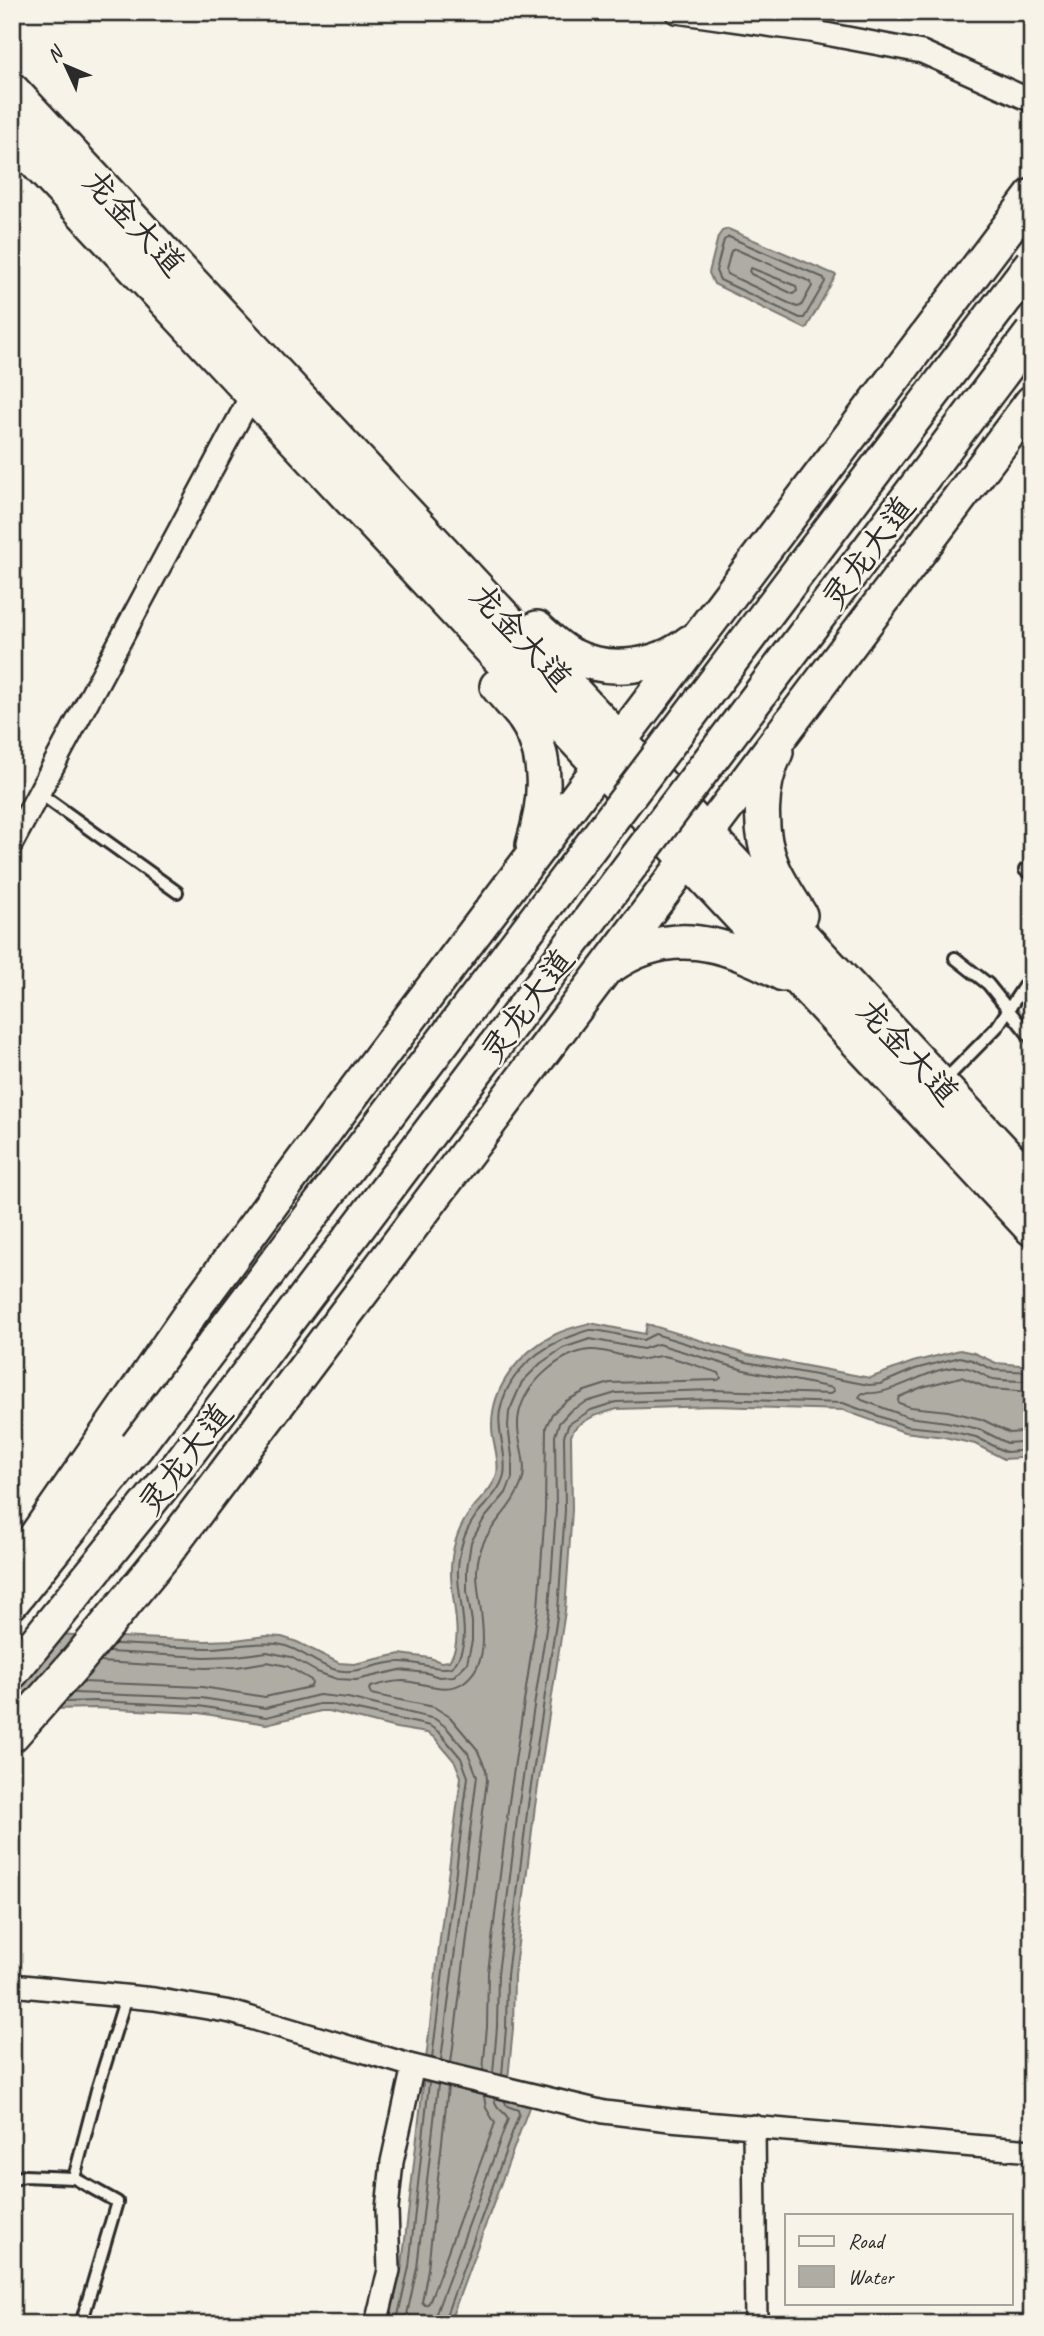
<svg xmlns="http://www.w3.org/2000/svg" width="1044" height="2336" viewBox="0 0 1044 2336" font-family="Caveat,'LXGW WenKai TC',sans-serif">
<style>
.water{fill:#afaca4;stroke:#7a7874;stroke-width:2}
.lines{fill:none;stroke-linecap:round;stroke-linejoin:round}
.shore{stroke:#605f5b;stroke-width:2}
.lane-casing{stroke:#2b2b2b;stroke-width:16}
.street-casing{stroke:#2b2b2b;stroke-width:26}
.primary-casing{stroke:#2b2b2b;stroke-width:38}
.lane{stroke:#f7f3e8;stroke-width:10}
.street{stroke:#f7f3e8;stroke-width:21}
.primary{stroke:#f7f3e8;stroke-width:33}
.primary-bridge-casing{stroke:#2b2b2b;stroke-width:38;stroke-linecap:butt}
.primary-bridge{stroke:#f7f3e8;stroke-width:33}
.labels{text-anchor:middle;stroke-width:5;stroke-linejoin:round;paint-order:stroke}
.street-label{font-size:33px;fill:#2b2b2b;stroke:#f7f3e8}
</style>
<rect width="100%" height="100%" fill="#f7f3e8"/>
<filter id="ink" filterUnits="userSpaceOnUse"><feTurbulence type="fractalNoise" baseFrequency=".0143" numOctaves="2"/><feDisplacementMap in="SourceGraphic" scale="14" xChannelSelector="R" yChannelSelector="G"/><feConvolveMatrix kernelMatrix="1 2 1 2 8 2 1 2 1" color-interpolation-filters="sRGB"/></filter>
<g filter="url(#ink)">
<path class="water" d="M728,229L836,275L806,329L714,284L709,273L718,237L722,231Z
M590,1323L645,1334L647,1324L748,1355L870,1378L913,1362L960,1350L974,1353L996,1363L1032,1366V1457L1004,1459L975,1444L944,1437L904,1432L843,1410L713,1406L617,1409L594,1416L580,1424L574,1429L571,1436L572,1510L565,1611L535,1806L514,1976L513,2028L508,2080L510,2099L529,2107L449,2324H389L402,2266L441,1930L461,1777L455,1762L435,1738L427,1733L396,1728L329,1711H321L266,1724L199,1713L95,1708L12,1710V1632L205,1641L235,1640L266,1636L282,1637L297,1642L339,1663L354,1664L400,1654L430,1658L441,1662L449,1661C466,1640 449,1594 451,1568C452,1546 459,1526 472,1509C481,1498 493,1488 497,1474C500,1459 492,1442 492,1427C491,1387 520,1352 554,1335C565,1329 578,1326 590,1323Z"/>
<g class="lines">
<path class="shore" d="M729,237L824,278L825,282L804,318H800L720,280L716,271L724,240Z
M735,249L811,282L812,286L801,306L797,307L727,274L726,270L731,251Z
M751,268L796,286L797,291L793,294L751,274L749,271Z
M1032,1381C1019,1381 1005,1381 993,1379C982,1376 974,1367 962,1367C930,1365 894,1397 862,1393L859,1397L862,1400L908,1417L947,1422L979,1429L1007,1443L1032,1441
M1032,1392L990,1389L961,1377L922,1387L899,1397L898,1400L899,1403L910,1407L948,1411L981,1419L1010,1433L1032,1431
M115,1644C146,1645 177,1648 207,1648C230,1648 254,1641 277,1644C299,1647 314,1664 336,1670C358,1675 378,1662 399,1662C417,1661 435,1671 452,1667C476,1643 456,1599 458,1569C459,1549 465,1530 477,1514C487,1502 500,1491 504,1475C508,1454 496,1432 500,1411C507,1373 540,1346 575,1335C580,1333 586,1330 591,1330C606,1330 628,1338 643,1340L655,1334L746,1362L869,1385L880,1384L915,1369L960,1357L972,1360L994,1370L1032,1372
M108,1652L205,1657L236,1656L267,1652L291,1657L317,1672L337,1679L356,1680L400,1670L427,1673L439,1677L454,1676L467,1663L472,1641V1622L467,1591V1569L471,1542L484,1519L506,1493L512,1478V1456L508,1426L509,1412L522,1382L541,1363L563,1348L590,1339L643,1349L658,1344L744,1370L833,1388L834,1391L830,1394L713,1390L616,1393L586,1402L570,1411L559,1423L555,1436L556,1510L549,1610L519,1803L498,1974L497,2027L493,2073
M83,1682L202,1687L265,1697L310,1687L312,1684L311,1680L287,1666L267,1662L237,1667L206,1668L100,1662
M74,1693L201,1698L265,1708L319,1695L348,1698L435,1719L446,1727L468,1753L477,1776L441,2060
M66,1702L96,1701L199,1706L266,1717L319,1704H330L430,1726L440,1733L461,1758L468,1777L432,2058
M451,2063L487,1780L486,1770L477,1749L450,1717L434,1707L371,1694L369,1689L371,1687C381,1684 392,1681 403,1681C423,1682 446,1695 464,1682C498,1657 476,1605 477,1571C479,1527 509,1518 522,1482C529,1460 514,1437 519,1414C525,1384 559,1353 590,1350C605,1349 623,1357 637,1359C647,1361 655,1355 663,1356C682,1359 701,1368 719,1373L721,1378L718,1380L610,1383L585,1391L566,1401L552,1414L546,1427L545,1510L538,1608L509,1802L488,1972L487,2027L483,2070
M502,2075L506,2028L507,1975L528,1805L558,1610L565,1510L564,1436L569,1424L591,1410L616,1402L713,1399L843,1403L906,1426L945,1430L976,1437L1006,1452L1032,1450
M448,2087L428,2269L422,2302L425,2305L429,2303L495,2123L486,2108L484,2096
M396,2324L409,2267L429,2083
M405,2324L417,2268L438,2085
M434,2324L435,2316L508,2119C506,2111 496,2111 494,2098
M443,2324L519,2114L518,2110L507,2106L504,2100"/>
<defs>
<path id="lane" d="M39,793L177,892
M1025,870L1032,874
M955,958L988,984L1032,1039
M942,1083L997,1027L1032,974
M74,2178L97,2090L126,1997
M12,2180L24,2176L74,2178L117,2202L81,2324"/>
<path id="street" d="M676,12L810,31L922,52L1032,101
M12,843L252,394
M12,1985L154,1999L231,2012L413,2066L604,2112L670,2120L1032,2151
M754,2126L756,2324
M376,2324L389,2270L387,2209L392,2162L413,2066"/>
<path id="primary" d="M12,90L1032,1182
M12,137L1032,1229
M537,628C548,638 558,648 571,655C608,674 658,668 690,642
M497,686C505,696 514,705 522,715C551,754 546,802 533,845
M776,752C759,786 758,833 773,868C780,884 791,900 800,915
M611,966C669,925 725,942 783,974
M12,1565L29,1546L190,1314L357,1088L1032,196
M12,1602L137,1446
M12,1672L173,1473
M12,1735L79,1659L164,1555L1032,402"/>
</defs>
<use href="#lane" class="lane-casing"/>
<use href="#street" class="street-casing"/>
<use href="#primary" class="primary-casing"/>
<use href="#lane" class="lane"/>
<use href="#street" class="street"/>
<use href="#primary" class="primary"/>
<defs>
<path id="primary-bridge" d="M137,1446L1032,263
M173,1473L1032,333"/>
</defs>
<use href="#primary-bridge" class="primary-bridge-casing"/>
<use href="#primary-bridge" class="primary-bridge"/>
</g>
</g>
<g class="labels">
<g class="street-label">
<text transform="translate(135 222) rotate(47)" y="12">龙金大道</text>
<text transform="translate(867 552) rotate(-53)" y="12">灵龙大道</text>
<text transform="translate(522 636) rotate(47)" y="12">龙金大道</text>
<text transform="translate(526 1005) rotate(-53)" y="12">灵龙大道</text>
<text transform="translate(909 1051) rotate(47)" y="12">龙金大道</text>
<text transform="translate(184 1458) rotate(-52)" y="12">灵龙大道</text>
</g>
</g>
<rect width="1044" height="2336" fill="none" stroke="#f7f3e8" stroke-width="42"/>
<rect x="21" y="21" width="1002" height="2294" fill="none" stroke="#2b2b2b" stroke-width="2.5" filter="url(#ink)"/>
<rect x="785" y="2214" width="228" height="91" fill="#f7f3e8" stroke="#a5a39c" stroke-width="2"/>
<rect x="799" y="2236" width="35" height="10" fill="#f7f3e8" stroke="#a5a39c" stroke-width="2"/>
<text x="848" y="2248" font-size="21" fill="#2b2b2b">Road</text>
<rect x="799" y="2266" width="35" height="21" fill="#afaca4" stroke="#a5a39c" stroke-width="2"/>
<text x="848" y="2284" font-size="21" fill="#2b2b2b">Water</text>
<g transform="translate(66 66) rotate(314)" stroke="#f7f3e8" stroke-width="5" paint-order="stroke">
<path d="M0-5L12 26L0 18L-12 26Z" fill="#2b2b2b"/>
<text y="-10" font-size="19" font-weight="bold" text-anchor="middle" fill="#2b2b2b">N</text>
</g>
</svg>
